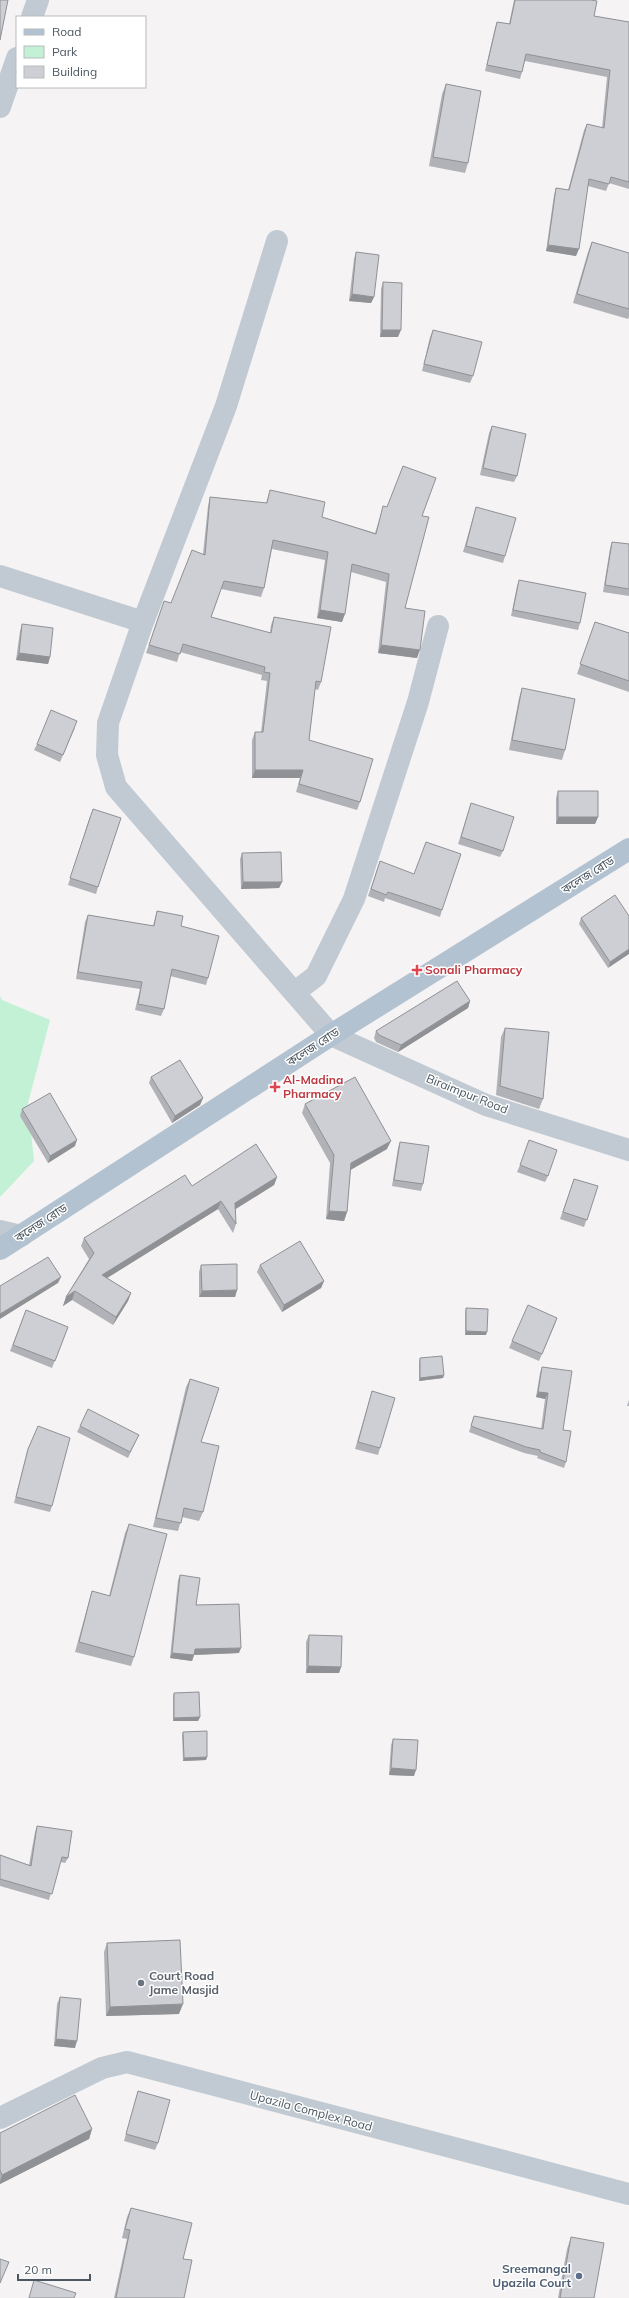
<svg xmlns="http://www.w3.org/2000/svg" width="629" height="2298" viewBox="0 0 629 2298" font-family="Mulish,'Noto Sans Bengali',sans-serif">
<style>
.green{fill:#c3f1d5}
.lines{fill:none;stroke-linecap:round;stroke-linejoin:round}
.minor{stroke:#c1cad2;stroke-width:22}
.major{stroke:#b3c2d1;stroke-width:22}
.wall{fill:#b0b2b7}
.shaded-wall{fill:#909195}
.building{fill:#cdcfd5;stroke:#909195}
.health-dot{fill:#e0444e;stroke:#fff;stroke-width:1.5}
.worship-dot{fill:#6b7280;stroke:#fff;stroke-width:1.5}
.service-dot{fill:#5c6f8a;stroke:#fff;stroke-width:1.5}
.labels{text-anchor:middle;stroke-width:3;stroke-linejoin:round;paint-order:stroke}
.street-label{font-size:12px;fill:#4a5661;stroke:#fff}
.health-label{font-size:12px;font-weight:bold;fill:#be3a42;stroke:#fff;text-anchor:start}
.worship-label{font-size:12px;font-weight:bold;fill:#5b616d;stroke:#fff;text-anchor:start}
.service-label{font-size:12px;font-weight:bold;fill:#4e5e75;stroke:#fff;text-anchor:end}
</style>
<rect width="100%" height="100%" fill="#f5f3f3"/>
<path class="green" d="M0,996L2,1000L50,1020L28,1103L34,1161L0,1197Z"/>
<g class="lines">
<path class="minor" d="M32,17L38,0
M0,107L17,58
M277,241L226,406L143,622L108,723L107,755L116,787L331,1035L486,1105L629,1150
M0,576L143,622
M295,992L316,976L354,899L418,702L438,626
M0,1231L21,1236
M0,2118L102,2068L127,2062L629,2194"/>
<path class="major" d="M0,1249L331,1035L629,849"/>
</g>
<path class="wall" d="M514,0H591L594,16L629,22V189L609,183L606,191L588,186L576,256L546,251L554,195L556,188L568,190L584,130L587,124L602,128L607,77L525,61L522,72L520,79L485,71L495,28L497,22L509,24Z
M446,84L468,163L465,173L429,166L442,94Z
M592,242L629,253V317L628,319L573,303L588,252Z
M356,252L374,297L371,303L349,301L354,259Z
M383,282L398,337H380L381,289Z
M433,330L473,376L470,383L422,371L430,337Z
M492,426L517,476L514,482L480,475L489,433Z
M270,490L322,517L375,533L381,514L383,506L422,516L405,608L417,658L378,653L386,582L351,572L342,622L317,618L325,560L272,549L264,588L261,597L221,589L211,617L270,633L271,625L274,617L321,682L318,690L315,689L309,740L360,802L357,810L296,792L300,778H252V740L255,732H261L267,681L261,680L262,675L180,652L177,662L146,653L164,601L171,603L203,554L208,506L210,497L266,503Z
M476,507L505,556L503,563L463,552Z
M612,542L629,544V596L603,592L610,548Z
M519,580L580,623L578,630L511,616L517,586Z
M595,622L629,633V692L577,674Z
M22,624L50,657L48,664L16,660L20,631Z
M522,688L565,750L562,760L509,750L519,698Z
M75,728L60,762L34,750L37,744Z
M558,791L598,817L595,824H556V798Z
M469,810L503,851L500,857L458,844Z
M90,816L98,887L96,894L68,885Z
M242,853L282,882L279,888L241,889L240,859Z
M380,861L442,910L440,917L385,898L384,902L368,896Z
M157,911L181,926L208,978L206,985L170,976L164,1009L161,1016L135,1010L140,989L76,979L85,922L88,915L153,926L155,918Z
M629,916L608,968L579,924L581,918Z
M470,1001L468,1008L398,1052L376,1042L374,1038L376,1031Z
M505,1028L543,1099L539,1109L496,1095L501,1037Z
M151,1077L203,1098L200,1105L172,1123L149,1083Z
M305,1104L387,1149L350,1170L347,1212L344,1221L326,1219L330,1163L302,1113Z
M22,1109L75,1146L48,1163L20,1116Z
M400,1142L423,1184L421,1191L392,1186L398,1148Z
M520,1165L548,1176L545,1182L517,1172Z
M277,1177L274,1185L236,1209V1224L233,1233L218,1209L107,1278L131,1293L128,1301L113,1325L72,1300L63,1306L66,1297L89,1259L81,1246L84,1238L192,1186Z
M574,1179L598,1186L584,1227L560,1219Z
M201,1265L237,1290L235,1297H199V1272Z
M260,1265L324,1281L321,1288L282,1312L257,1272Z
M466,1308L486,1335H465V1312Z
M26,1310L68,1327L52,1368L10,1351Z
M557,1318L539,1361L509,1348L512,1341Z
M420,1358L444,1375L443,1378L419,1381V1362Z
M542,1367L563,1430L566,1462L564,1468L537,1458L538,1456L524,1453L469,1432L474,1416L541,1429L545,1399L536,1397L540,1373Z
M190,1379L201,1442L203,1512L199,1521L182,1517L178,1531L153,1527L186,1387Z
M372,1391L380,1448L378,1455L355,1449Z
M629,1400V1406H627Z
M80,1426L136,1441L128,1458L77,1432Z
M28,1449L52,1506L50,1512L14,1503L26,1456Z
M129,1524L134,1657L131,1666L75,1652L89,1601L92,1591L109,1596L125,1533Z
M180,1575L196,1605L239,1653L194,1655L192,1661L170,1658L178,1580Z
M309,1635L341,1667L339,1673H306V1642Z
M174,1693L200,1717L198,1721H173V1696Z
M183,1732L207,1757L206,1760L183,1761L182,1735Z
M393,1739L414,1776L389,1775L391,1745Z
M37,1826L68,1858L65,1863L60,1862L49,1900L0,1886V1855L29,1865L35,1832Z
M107,1943L179,2014L106,2016L104,1952Z
M60,1997L75,2048L54,2046L57,2004Z
M138,2091L158,2143L155,2150L124,2141Z
M92,2129L89,2139L0,2184V2133Z
M131,2208L184,2298H114L127,2239L122,2238L127,2217Z
M571,2237L594,2298H558L567,2249Z"/>
<path class="shaded-wall" d="M548,245L579,249L576,256L546,251Z
M352,294L374,297L371,303L349,301Z
M382,330H401L398,337H380Z
M320,610L345,614L342,622L317,618Z
M381,645L420,650L417,658L378,653Z
M19,653L50,657L48,664L16,660Z
M255,770H303L300,778H252Z
M558,817H598L595,824H556Z
M243,882H282L279,888L241,889Z
M629,949V954L608,968L610,962Z
M470,1001L468,1008L398,1052L401,1045Z
M203,1098L200,1105L172,1123L175,1116Z
M77,1140L75,1146L48,1163L50,1156Z
M391,1141L387,1149L347,1172L351,1163Z
M277,1177L274,1185L232,1211L235,1203Z
M221,1201L218,1209L99,1283L102,1275Z
M329,1211L347,1212L344,1221L326,1219Z
M61,1277L58,1283L0,1319V1314Z
M324,1281L321,1288L282,1312L284,1305Z
M237,1290L235,1297H199L202,1291Z
M75,1291L72,1300L63,1306L66,1297Z
M131,1293L128,1301L113,1325L116,1317Z
M557,1318L555,1324L539,1361L542,1354Z
M466,1331L487,1332L486,1335H465Z
M444,1375L443,1378L419,1381L420,1378Z
M538,1392L548,1393L545,1399L536,1397Z
M241,1648L239,1653L193,1655L195,1649Z
M172,1653L194,1655L192,1661L170,1658Z
M308,1666L341,1667L339,1673H306Z
M200,1717L198,1721H173L174,1718Z
M207,1757L206,1760L183,1761L184,1758Z
M391,1768L416,1770L414,1776L389,1775Z
M183,2004L179,2014L106,2016L110,2007Z
M56,2039L77,2041L75,2048L54,2046Z
M92,2129L89,2139L0,2184V2181L2,2175Z"/>
<path class="building" d="M0,0H8L0,40Z
M515,0H591L597,1L594,16L629,22V182L611,177L609,184L589,179L579,249L548,245L556,188L569,190L587,124L604,128L610,70L526,54L522,72L487,65L497,22L510,24Z
M446,84L481,91L468,163L433,157Z
M592,242L629,253V309L577,294Z
M356,252L379,255L374,297L352,294Z
M383,282L402,283L401,330H382Z
M433,330L482,342L473,376L424,364Z
M492,426L526,434L517,476L483,468Z
M403,466L436,478L422,516L429,517L405,608L425,611L420,650L381,645L389,574L352,564L345,614L320,610L328,552L273,540L264,588L224,581L211,617L271,633L274,617L331,627L321,682L316,681L309,740L373,759L360,802L299,784L303,770H255V732H263L270,673L264,672L265,667L183,644L180,654L149,645L164,601L171,603L192,550L205,555L210,497L267,503L270,490L325,502L322,517L376,534L383,506L387,507Z
M476,507L516,518L505,556L466,546Z
M612,542L629,544V589L605,585Z
M519,580L586,593L580,623L513,610Z
M595,622L629,633V681L580,664Z
M22,624L53,628L50,657L19,653Z
M522,688L575,699L565,750L512,740Z
M51,710L77,721L63,755L37,744Z
M558,791H598V817H558Z
M471,803L514,817L503,851L461,837Z
M93,809L121,818L98,887L70,878Z
M426,842L461,854L442,910L388,892L386,895L371,889L380,861L414,874Z
M281,852L282,882H243L242,853Z
M615,895L629,916V949L610,962L581,918Z
M157,911L183,916L181,926L219,936L208,978L172,969L164,1009L138,1004L142,982L78,972L88,915L154,926Z
M457,981L470,1001L401,1045L379,1035L376,1031Z
M505,1028L549,1032L543,1099L500,1086Z
M180,1060L203,1098L175,1116L151,1077Z
M355,1077L391,1141L351,1163L347,1212L329,1211L334,1155L305,1104Z
M50,1093L77,1140L50,1156L22,1109Z
M529,1140L557,1150L548,1176L520,1165Z
M400,1142L429,1146L423,1184L394,1180Z
M256,1144L277,1177L235,1203L236,1224L221,1201L102,1275L131,1293L116,1317L75,1291L66,1297L94,1253L84,1238L185,1175L192,1186Z
M574,1179L598,1186L587,1220L563,1212Z
M300,1241L324,1281L284,1305L260,1265Z
M48,1257L61,1277L0,1314V1286Z
M237,1264V1290L202,1291L201,1265Z
M528,1305L557,1318L542,1354L512,1341Z
M466,1308L488,1309L487,1332L466,1331Z
M26,1310L68,1327L55,1361L13,1345Z
M442,1356L444,1375L420,1378V1358Z
M542,1367L572,1371L563,1430L571,1431L566,1462L540,1452V1450L526,1447L471,1426L474,1416L543,1429L548,1393L538,1392Z
M190,1379L219,1388L201,1442L219,1446L203,1512L184,1508L181,1523L156,1518Z
M372,1391L395,1398L380,1448L358,1442Z
M88,1409L139,1435L130,1452L80,1426Z
M38,1426L70,1438L52,1506L16,1497L28,1449Z
M129,1524L167,1534L134,1657L79,1642L92,1591L110,1596Z
M180,1575L200,1578L196,1605L239,1604L241,1648L195,1649L194,1655L172,1653Z
M309,1635L342,1636L341,1667L308,1666Z
M199,1692L200,1717L174,1718V1693Z
M207,1731V1757L184,1758L183,1732Z
M393,1739L418,1740L416,1770L391,1768Z
M37,1826L72,1831L68,1858L62,1857L52,1894L0,1879V1855L31,1866Z
M180,1940L183,2004L110,2007L107,1943Z
M60,1997L81,1999L77,2041L56,2039Z
M138,2091L170,2100L158,2143L126,2134Z
M75,2095L92,2129L2,2175L0,2170V2133Z
M131,2208L192,2223L183,2259L192,2260L184,2298H116L130,2230L125,2229Z
M571,2237L604,2243L594,2298H560Z
M0,2259L9,2262L0,2283Z
M34,2280L76,2293L74,2298H29Z"/>
<g class="health-dot">
<path d="M415 964h4v4h4v4h-4v4h-4v-4h-4v-4h4z"/>
<path d="M273 1081h4v4h4v4h-4v4h-4v-4h-4v-4h4z"/>
</g>
<circle class="worship-dot" cx="141" cy="1983" r="4"/>
<circle class="service-dot" cx="579" cy="2276" r="4"/>
<g class="labels">
<g class="street-label">
<text transform="translate(588 875) rotate(-32)" y="4">কলেজ রোড</text>
<text transform="translate(313 1047) rotate(-33)" y="4">কলেজ রোড</text>
<text transform="translate(467 1094) rotate(22)" y="4">Biraimpur Road</text>
<text transform="translate(41 1223) rotate(-33)" y="4">কলেজ রোড</text>
<text transform="translate(311 2111) rotate(15)" y="4">Upazila Complex Road</text>
</g>
<g class="health-label">
<text x="425" y="974">Sonali Pharmacy</text>
<text x="283" y="1084">Al-Madina<tspan x="283" dy="14">Pharmacy</tspan></text>
</g>
<g class="worship-label">
<text x="149" y="1980">Court Road<tspan x="149" dy="14">Jame Masjid</tspan></text>
</g>
<g class="service-label">
<text x="571" y="2273">Sreemangal<tspan x="571" dy="14">Upazila Court</tspan></text>
</g>
</g>
<rect x="16" y="16" width="130" height="72" fill="#ffffff" stroke="#b7bbc0"/>
<rect x="24" y="29" width="20" height="6" fill="#b3c2d1" stroke="#b7bbc0"/>
<text x="52" y="36" font-size="12" fill="#4a5661">Road</text>
<rect x="24" y="46" width="20" height="12" fill="#c3f1d5" stroke="#b7bbc0"/>
<text x="52" y="56" font-size="12" fill="#4a5661">Park</text>
<rect x="24" y="66" width="20" height="12" fill="#cdcfd5" stroke="#b7bbc0"/>
<text x="52" y="76" font-size="12" fill="#4a5661">Building</text>
<path d="M18 2274v6h72v-6" fill="none" stroke="#4a5661" stroke-width="2"/>
<text x="24" y="2274" font-size="12" fill="#4a5661" stroke="#ffffff" stroke-width="3" paint-order="stroke">20 m</text>
</svg>
